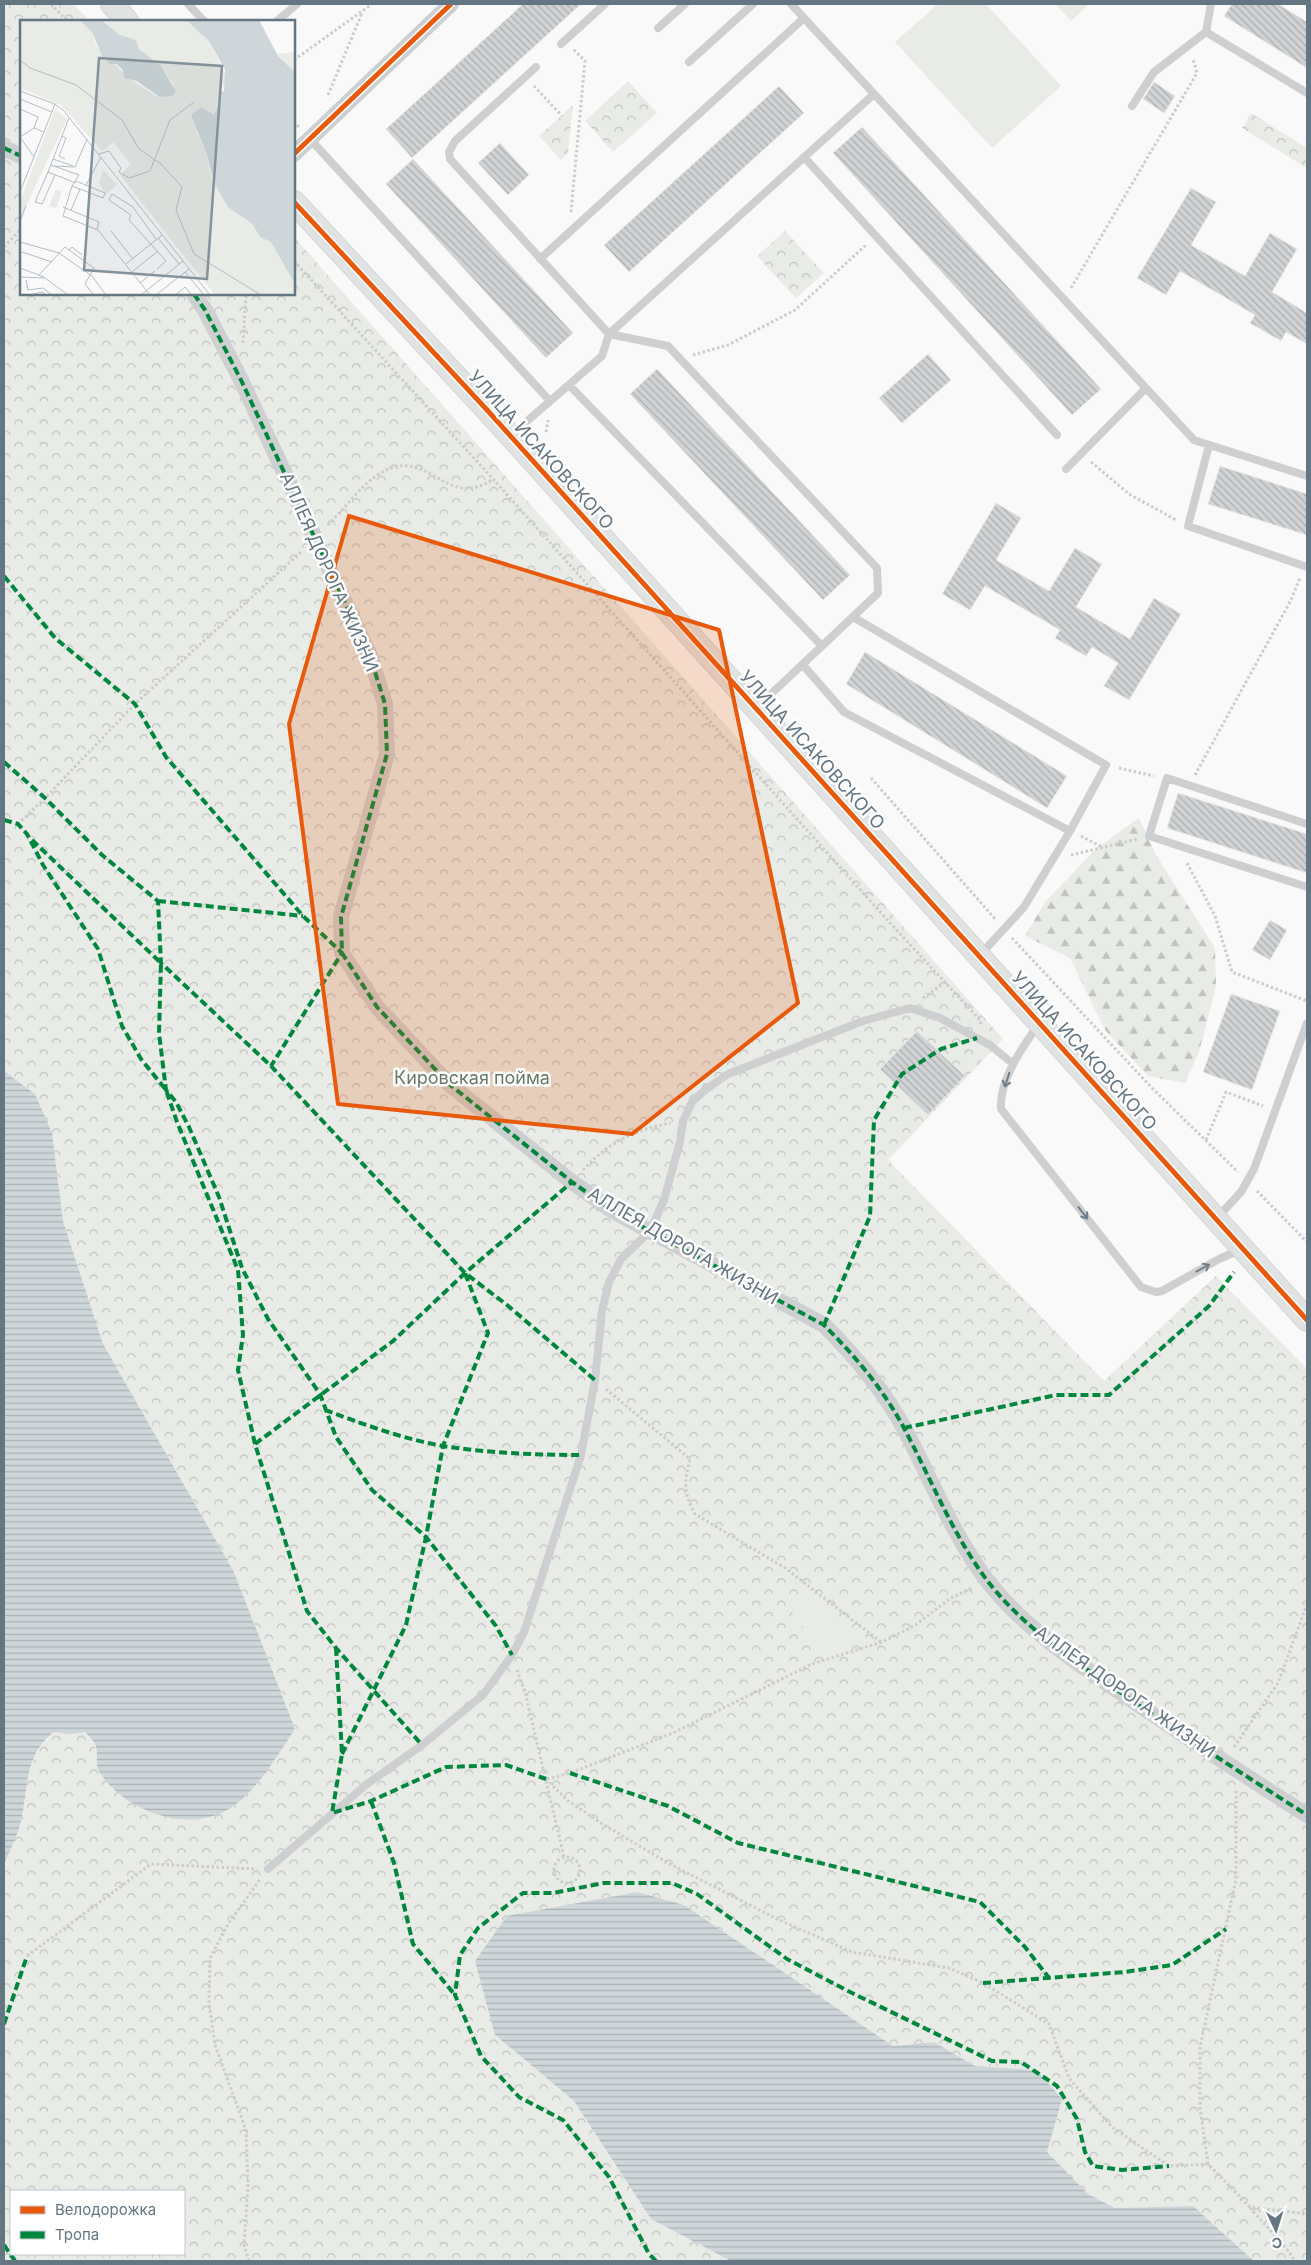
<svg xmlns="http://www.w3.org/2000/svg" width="1311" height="2265" viewBox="0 0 1311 2265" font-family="Inter,sans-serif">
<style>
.forest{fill:url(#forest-firs)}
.park{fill:url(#park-crowns);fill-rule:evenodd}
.pitch{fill:#e8ebe6}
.water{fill:url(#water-rules)}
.building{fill:url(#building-back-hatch);stroke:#e8e8e8}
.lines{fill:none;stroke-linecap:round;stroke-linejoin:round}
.secondary-casing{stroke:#d5d6d7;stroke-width:24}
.path{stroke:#cbcccd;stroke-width:3;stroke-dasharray:2.5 2.5;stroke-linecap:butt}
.lane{stroke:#cecfd0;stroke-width:8}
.street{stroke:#cecfd0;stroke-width:16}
.secondary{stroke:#e1e2e2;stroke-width:22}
.quiet{stroke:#00873e;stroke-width:4;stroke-dasharray:8 4;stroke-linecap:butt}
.cycleway-casing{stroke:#fff;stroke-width:8}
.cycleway{stroke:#e8590c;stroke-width:5}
.oneway{stroke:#707f8b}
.marked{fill:#e8590c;fill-opacity:0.2;stroke:#e8590c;stroke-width:4;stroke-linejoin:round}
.labels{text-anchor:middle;stroke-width:5;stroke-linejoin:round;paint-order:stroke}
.street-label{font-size:18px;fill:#657683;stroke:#fff}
.park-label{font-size:18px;fill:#687a64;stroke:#fff}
.inset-road{fill:none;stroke:#b5bdc3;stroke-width:1}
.view{fill:#84929c;fill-opacity:0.15;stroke:#84929c;stroke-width:2.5}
.inset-edge{fill:none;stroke:#657683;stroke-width:2.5}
</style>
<defs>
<pattern id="forest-firs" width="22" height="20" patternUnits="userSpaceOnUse" patternTransform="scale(1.25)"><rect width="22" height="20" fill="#e8ebe6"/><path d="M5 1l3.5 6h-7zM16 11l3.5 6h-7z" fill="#c0c3c0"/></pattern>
<pattern id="park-crowns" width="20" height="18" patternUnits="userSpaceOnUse" patternTransform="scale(1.25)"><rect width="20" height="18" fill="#e8ebe6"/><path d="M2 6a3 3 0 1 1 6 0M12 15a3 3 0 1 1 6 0" fill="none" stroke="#c0c3c0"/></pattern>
<pattern id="water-rules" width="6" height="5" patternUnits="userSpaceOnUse" patternTransform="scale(1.25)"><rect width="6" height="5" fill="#ced6d9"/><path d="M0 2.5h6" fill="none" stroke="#abb2b5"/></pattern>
<pattern id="building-back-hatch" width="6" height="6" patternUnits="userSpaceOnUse" patternTransform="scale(1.25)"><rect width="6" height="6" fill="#d0d2d3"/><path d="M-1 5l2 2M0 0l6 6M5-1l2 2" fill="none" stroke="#acafb1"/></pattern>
</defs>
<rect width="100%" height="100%" fill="#f9f9f9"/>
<path class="forest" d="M1139,818L1156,855L1215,948L1216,986L1199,1052L1185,1083L1148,1076L1105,1030L1070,958L1025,936L1045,902L1098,847Z"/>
<path class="park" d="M4,4H73L90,21H21V294H294V237L1003,1039L888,1160L1104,1381L1216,1276L1307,1369V2261H1254L1193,2206L1115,2208L1088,2194L1047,2152L1062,2099L1037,2070L975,2066L934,2042L893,2046L684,1905L638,1892L495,2035L574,2101L651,2219L731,2261H4V1865C9,1851 18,1836 21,1821C29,1787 23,1758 55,1732L69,1734L84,1732L95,1744L99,1772L233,1570L103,1344L63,1221L52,1133L35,1094L4,1071ZM11,2191H184V2254H11Z
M628,81L657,113L613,152L585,121Z
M573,105L568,153L561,160L539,136Z
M1251,113L1307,148V163L1305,167L1242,128Z
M785,231L824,273L796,298L757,256Z"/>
<path class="pitch" d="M938,4H986L1061,86L992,148L895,42Z
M1055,4H1089L1071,21Z
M803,1590L870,1641L824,1655L787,1605Z"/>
<path class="water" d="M4,1071L35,1094L52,1133L63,1221L103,1344L233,1570L295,1729C278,1754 263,1781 240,1801C199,1838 128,1815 100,1773C94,1765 99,1752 95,1744C92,1739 88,1736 85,1732L69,1734L54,1732C23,1757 29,1787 21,1821C18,1836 9,1851 4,1865Z
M638,1892L684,1905L893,2046L934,2042L975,2066L1037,2070L1062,2099L1047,2152L1088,2194L1115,2208L1193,2206L1254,2261H731L651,2219L574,2101L495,2035L475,1961L507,1916Z"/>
<path class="building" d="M523,4H581L412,158L386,129Z
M1232,4H1278L1307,22V68L1224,16Z
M1154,82L1175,96L1164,113L1143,99Z
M779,86L804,113L629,272L604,245Z
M862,127L1101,389L1072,415L833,153Z
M500,143L529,175L508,195L478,163Z
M413,159L573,333L546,358L386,184Z
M1191,188L1216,202L1191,245L1245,276L1270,233L1297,249L1272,292L1307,313V344L1286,332L1281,341L1250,323L1255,315L1180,271L1166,295L1137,278Z
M928,354L951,380L902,423L879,398Z
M657,369L850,575L823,600L630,394Z
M1220,466L1307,494V535L1208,504Z
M996,503L1021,518L996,560L1049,591L1075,548L1102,564L1076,607L1130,639L1154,598L1181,614L1129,700L1104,686L1118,663L1092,647L1086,656L1055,638L1060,630L985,586L970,610L942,594Z
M865,652L1067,776L1047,808L846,684Z
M1178,793L1307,834V873L1167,828Z
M1270,920L1287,930L1270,960L1252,950Z
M1231,994L1280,1011L1252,1090L1203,1072Z
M917,1031L965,1076L928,1115L880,1069Z"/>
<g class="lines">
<defs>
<path id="secondary" d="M112,4L127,21
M294,202L488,411L1307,1320"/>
</defs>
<use href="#secondary" class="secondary-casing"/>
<path class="path" d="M51,4L67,21
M294,60L372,4
M534,86L562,116
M328,95L362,13
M294,121L299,127
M571,212L585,61L573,49
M4,247L21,229
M294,261L493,479L890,923L981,1021L980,1026
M1071,288L1197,73L1193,59
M243,343L246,294
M693,355L728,345L795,310L866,245
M546,432L548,420
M1091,462L1129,494L1176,520
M328,525C342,511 361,486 376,476C428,440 444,513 493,479
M1119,768L1154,776
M1195,775L1291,600L1300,578
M871,778L996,920
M18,824L45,798L135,704L302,551
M1081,836L1102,847
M1071,855L1138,839
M1187,863L1215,916L1232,972L1307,1001
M1012,938L1152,1088L1238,1172
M923,998L945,982
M1206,1140L1226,1092L1263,1106
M583,1170C609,1142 634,1130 671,1123
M1257,1191L1307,1242
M606,1389L690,1459C684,1482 683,1492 695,1514L785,1568L881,1642
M517,1670L525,1692L564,1857
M1234,1747L1278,1683L1307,1604
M546,1779L567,1800L601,1823L668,1863L777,1919L852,1952L949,1968L983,1983L1049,2024L1069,2078L1112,2127L1169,2166L1208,2164L1250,2207L1307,2214
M547,1779L570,1773L673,1733L812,1664L882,1642L914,1626L951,1598L972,1588
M554 1870a13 13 0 1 1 26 0a13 13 0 1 1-26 0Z
M27,1956L151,1864L257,1869
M1208,2164L1200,2108V2047L1236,1879V1791
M1250,2208L1286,2248L1295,2261
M249,2261L244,2245L248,2186L246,2130L215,2045L209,2002L210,1958L228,1924L261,1878"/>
<path class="lane" d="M188,4L204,21
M791,4L1194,440L1307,476
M1211,4L1206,32L1307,93
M277,21L297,4
M658,28L685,4
M561,44L605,4
M689,62L753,4
M536,67L455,141L449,152L450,159L609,334L668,346L877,568L878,593L822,646
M1132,106L1154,72L1206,32
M310,139L549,400
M804,157L1057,435
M540,259L804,18
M569,385L822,646L756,708
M511,435L602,356L609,334L874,94
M1209,445L1188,526L1307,567
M1066,469L1145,389
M803,665L844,712L1070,831L1106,765L853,617
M1307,824L1167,778L1149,836L1307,887
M981,954L1024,907L1070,831
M1038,1025C1022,1048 999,1080 1001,1109L1141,1287L1156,1292L1162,1291L1219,1259L1240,1250
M1217,1218L1241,1192L1254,1169L1307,1023
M268,1869L367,1784L422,1745L483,1695L512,1655L524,1632L581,1455L595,1380L602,1311L609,1282L621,1259L650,1231L664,1200L680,1142L683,1121L692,1102L705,1090L728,1074L863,1021L910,1008L940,1018L977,1038L990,1045L1013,1064"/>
<path class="street" d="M4,148L21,156
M294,154L451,4
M194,294L205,310L241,380L370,656L385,704L387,754L341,917L342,953L377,1007L449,1084L572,1182L613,1211L824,1325C856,1357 884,1390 905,1430C931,1479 952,1533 986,1579C1024,1629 1079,1664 1130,1699C1189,1739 1247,1777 1307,1815"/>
<use href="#secondary" class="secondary"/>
<path class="quiet" d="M4,148L21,156
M194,294L205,310L241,380L370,656L385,704L387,754L341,917L342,953L377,1007L449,1084L572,1182L613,1211L824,1325C856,1357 884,1390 905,1430C931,1479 952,1533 986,1579C1024,1629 1079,1664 1130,1699C1189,1739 1247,1777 1307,1815
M4,576L55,638L135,704L166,757L303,916L342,953L271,1066
M4,762L45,798L102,855L158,901L161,963L271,1066L465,1273L507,1305L595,1380
M4,820L18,824L27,834L43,865L98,949L122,1026L141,1059L166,1090L177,1122L238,1270L243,1335L238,1370L255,1444L307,1611L336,1648L422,1745
M32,840L161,963L159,1033L166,1090L176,1102L189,1127L219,1197L242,1268L268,1319L320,1394L336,1437L372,1490L426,1537L496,1626L512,1655
M158,901L303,916
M824,1325L870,1216L874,1120L902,1074L941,1049L977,1038
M325,1410C363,1424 403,1439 443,1446C488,1453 536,1455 581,1455
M904,1428L1056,1395H1109L1209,1306L1234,1272
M255,1444L393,1341L465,1273L572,1182
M336,1648L342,1754L332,1813L371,1801L446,1767L506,1765L546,1779
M342,1754L406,1625L426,1537L443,1446L488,1333L465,1273
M570,1773L668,1806L738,1843L980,1902L1025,1947L1049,1978
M371,1801L394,1863L413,1944L455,1995
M983,1983L1125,1972L1172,1965L1226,1929
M4,2024L27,1956
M4,2245L15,2261
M656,2261L649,2254L609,2177L563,2120L519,2097L481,2056L455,1995L460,1955L478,1928L523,1893H553L604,1883H672L697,1894L787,1959L848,1991L992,2061L1021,2062L1057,2086L1077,2119L1085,2152L1093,2166L1122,2170L1169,2166"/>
<defs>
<path id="cycleway" d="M294,154L451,4
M294,202L488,411L1307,1320"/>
</defs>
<use href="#cycleway" class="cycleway-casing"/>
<use href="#cycleway" class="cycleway"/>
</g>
<defs><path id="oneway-shaft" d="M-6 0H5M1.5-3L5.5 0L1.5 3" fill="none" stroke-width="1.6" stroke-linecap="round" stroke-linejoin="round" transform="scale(1.25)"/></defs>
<g class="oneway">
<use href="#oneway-shaft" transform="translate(1007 1080) rotate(108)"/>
<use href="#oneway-shaft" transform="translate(1083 1213) rotate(52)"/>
<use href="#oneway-shaft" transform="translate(1203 1268) rotate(-29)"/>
</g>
<path class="marked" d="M349,516L719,630L798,1003L632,1134L338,1104L289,724Z"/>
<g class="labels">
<g class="street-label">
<text transform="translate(541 450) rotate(48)" y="6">УЛИЦА ИСАКОВСКОГО</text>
<text transform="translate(329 572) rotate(66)" y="6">АЛЛЕЯ ДОРОГА ЖИЗНИ</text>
<text transform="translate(812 750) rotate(48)" y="6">УЛИЦА ИСАКОВСКОГО</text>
<text transform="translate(1084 1051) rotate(48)" y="6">УЛИЦА ИСАКОВСКОГО</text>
<text transform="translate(683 1246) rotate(30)" y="6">АЛЛЕЯ ДОРОГА ЖИЗНИ</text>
<text transform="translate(1125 1692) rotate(35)" y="6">АЛЛЕЯ ДОРОГА ЖИЗНИ</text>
</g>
<g class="park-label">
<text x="472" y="1084">Кировская пойма</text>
</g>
</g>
<g transform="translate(20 20)">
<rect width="275" height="275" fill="#f9f9f9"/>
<path d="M35,89L47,99L0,199V182Z" fill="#e8ebe6"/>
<path d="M275,32V52L257,34ZM83,150L97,164L86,175L79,162Z" fill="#e8ebe6"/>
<path d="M0,0H60L73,14L76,26L109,59L136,76L154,65L141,46L119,29L115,20L100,15L81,0H166L189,21L206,56L196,92L176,110L186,132L190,152L195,165L223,199L233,205L240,217L251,222L261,234L275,264V275H195L100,155L111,144L93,122L82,131L41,85L0,68Z" fill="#e8ebe6"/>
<path d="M36,169L42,172L36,188L29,186Z" fill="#e8ebe6"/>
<path d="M60,0H81L100,15L116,20L119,29L141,46L156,72L152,76L140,77L117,61L104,58L103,50L97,44H90L82,36L73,14ZM166,0H239L258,36L275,52V264L251,222L240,217L233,205L208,187L195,165L186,132L171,95L181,87L194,95L201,80L200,72L204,71L205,50L189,21Z" fill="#ced6d9"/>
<path class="inset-road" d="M0,40L10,48L56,65L102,100L119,129L141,144L162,167L156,190L174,234L241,275M0,71L35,84L44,91L190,275M0,79L32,92M0,89L18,97L14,108M49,98L28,152L56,163M42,116L46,118L39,136L45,139M0,117L14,108L24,112M0,117L14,137M79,134L89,131L101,148L99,152M33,139L53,146M31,145L59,155L52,166L83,178L85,173L56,161M34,146L55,147L67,119M28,152L15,182L22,184L35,155M99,152L109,158L130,151L150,100L174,82M66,165L81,137M52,166L43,196L78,210L130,275M0,172L35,84M43,187L79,202L77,209M51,190L60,169M111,195L89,180L92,174L113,187L136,219M111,195L109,200L146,241L137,249M0,202L6,185M91,211L113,239M138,218L159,244M0,222L39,233L72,256L86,275M49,230L52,227L62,235M2,232L32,242M106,244L142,215M0,248L24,257M112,252L138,231M165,252L184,275M19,255L45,227L74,248L65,264L74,275M0,257L25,258L48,275M6,260L8,270L23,268L32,275M120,263L135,251M10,275L22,272L25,274M121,275L163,241M136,275L169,249M155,275L165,267L172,275"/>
<path class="view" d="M79,38L202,46L187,259L64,250Z"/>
<rect width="275" height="275" class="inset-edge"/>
</g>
<rect width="1311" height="2265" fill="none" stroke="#657683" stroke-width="10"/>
<rect x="10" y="2190" width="175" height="65" fill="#ffffff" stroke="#c1c8cd"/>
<rect x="20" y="2206" width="25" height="8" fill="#e8590c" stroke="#c1c8cd"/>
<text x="55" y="2215" font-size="15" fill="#657683">Велодорожка</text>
<rect x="20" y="2231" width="25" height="8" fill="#00873e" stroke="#c1c8cd"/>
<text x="55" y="2240" font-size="15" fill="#657683">Тропа</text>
<g transform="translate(1276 2230) rotate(176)" stroke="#ffffff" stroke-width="4" paint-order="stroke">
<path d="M0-4L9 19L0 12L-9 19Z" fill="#657683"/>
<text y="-8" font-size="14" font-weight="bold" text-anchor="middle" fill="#657683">С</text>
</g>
</svg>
